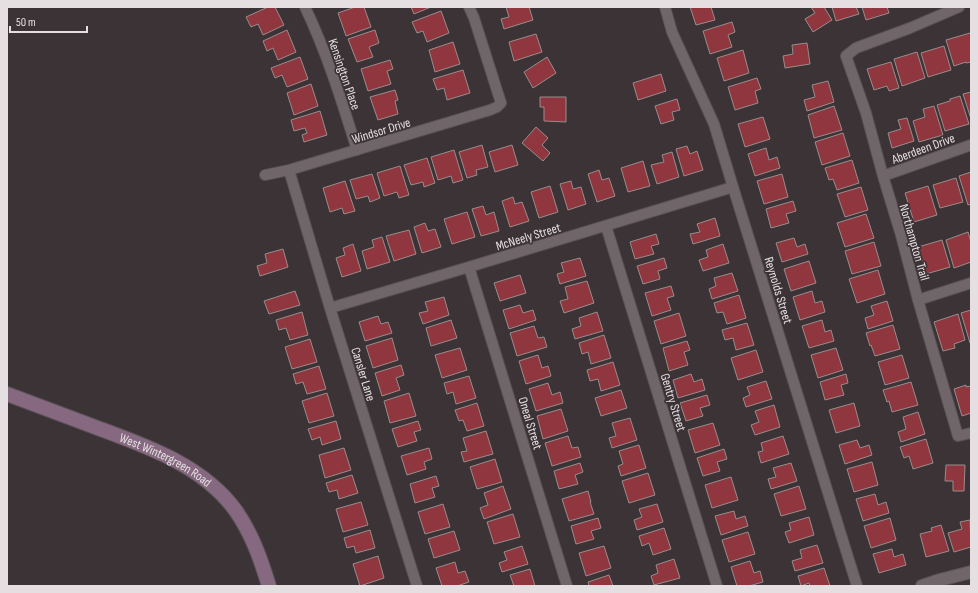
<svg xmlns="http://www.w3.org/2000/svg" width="978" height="593" viewBox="0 0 978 593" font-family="'Sofia Sans Condensed',sans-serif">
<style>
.building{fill:#90363e;stroke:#988d8d}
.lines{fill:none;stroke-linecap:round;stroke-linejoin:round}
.minor-casing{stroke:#595255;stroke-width:12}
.tertiary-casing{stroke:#595255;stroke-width:14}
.secondary-casing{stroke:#595255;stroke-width:16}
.minor{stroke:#70666a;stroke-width:10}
.tertiary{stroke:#70666a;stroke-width:12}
.secondary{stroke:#866980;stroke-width:14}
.labels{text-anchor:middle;stroke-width:3.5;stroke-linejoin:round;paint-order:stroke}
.street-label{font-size:13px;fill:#e5dfe1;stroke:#3c3336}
</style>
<rect width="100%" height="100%" fill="#3c3336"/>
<path class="building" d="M268,7H275L284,25L263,35L258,24L251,27L246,17Z
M355,7H364L371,27L346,36L338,13Z
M411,7H431L414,14Z
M506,7H529L533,20L504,29L501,19L509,17Z
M690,7H712H711L715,20L696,25Z
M811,7H824L832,20L813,32L805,19L815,13Z
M832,7H856L859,14L836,21Z
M862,7H887L889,13L866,20Z
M441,11L449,33L427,42L423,31L417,33L412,22Z
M732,22L735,32L728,35L732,47L710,54L703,31Z
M287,30L296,52L278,60L273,48L267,51L263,41Z
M375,30L379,43L369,47L373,57L357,62L348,39Z
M970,33L971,35V62L966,63V62L954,66L946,40Z
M536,34L542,52L514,61L509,42Z
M453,42L460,64L435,72L429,50Z
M807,43L810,64L785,68L783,56L793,54L792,45Z
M944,46L951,70L928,77L921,53Z
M743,50L749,73L724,81L717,58Z
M917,52L925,78L902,86L894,59Z
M300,57L308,79L287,87L282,75L275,78L271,68Z
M547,57L556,73L533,88L524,72Z
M390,60L393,69L387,71L391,84L368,91L361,69Z
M891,62L899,88L889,91L887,86L874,90L867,69Z
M463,70L470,93L447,100L444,88L437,90L433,79Z
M661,74L666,91L638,100L633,83Z
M757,78L761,89L755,91L758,103L735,110L728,87Z
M828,81L834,102L807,111L804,100L815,97L812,85Z
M311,84L318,106L294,115L287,93Z
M395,90L398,100L395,101L398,114L378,120L370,97Z
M971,92V119L963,94Z
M960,96L969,124L945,131L937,105L950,101V99Z
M540,97H566V122L544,121V107H540Z
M677,99L680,110L672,112L674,120L661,124L655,106Z
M834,106L842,130L814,138L808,115Z
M934,106L943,135L919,142L913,121L925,117L923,109Z
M320,111L327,135L304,142L302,135L307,133L305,128L294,131L291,120Z
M763,117L770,139L745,147L738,124Z
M907,118L914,141L892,148L888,133L901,129L898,120Z
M536,127L548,138L542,145L550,153L543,161L522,143Z
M843,133L850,156L822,165L815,142Z
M482,145L488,167L476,170L477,175L467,178L459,152Z
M512,145L518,165L495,172L489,152Z
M687,146L690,154L697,151L703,170L684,176L676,149Z
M766,148L769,160L777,157L780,168L755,176L748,154Z
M454,150L463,180L453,183L451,176L438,180L431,157Z
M672,152L679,177L657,184L651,165L664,162L662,155Z
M427,158L435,183L424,187L423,182L411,185L404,165Z
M852,160L859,183L837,190L833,179L829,180L825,168Z
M643,161L650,186L628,192L621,168Z
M400,166L409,195L399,198L397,192L384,196L377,173Z
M599,170L602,180L609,178L615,196L597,202L588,174Z
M971,172V204L968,205L959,176Z
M372,174L380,198L370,202L368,196L356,199L350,180Z
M782,174L788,197L764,204L757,181Z
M956,178L963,202L940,208L933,185Z
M345,181L355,211L344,214L342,208L330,212L323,188Z
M571,181L573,189L581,187L586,204L568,210L560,184Z
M550,186L558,212L539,218L531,192Z
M928,186L937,215L914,222L905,193Z
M861,187L868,210L845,217L837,194Z
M513,197L515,204L522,202L529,221L510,227L502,201Z
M793,201L796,211L786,214L789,223L771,228L766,209Z
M483,206L486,215L494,212L499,231L481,236L472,209Z
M467,212L475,237L452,244L444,219Z
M866,214L874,238L845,247L837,223Z
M715,218L720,236L693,244L690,234L700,232L697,224Z
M425,223L428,231L435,229L441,247L422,253L414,227Z
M409,230L416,254L394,261L386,236Z
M968,232L971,242V262L954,268L946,240Z
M656,234L659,244L651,246L654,254L635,259L630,242Z
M382,237L390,262L367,269L362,251L374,247L372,240Z
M794,238L797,247L805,244L808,254L782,262L776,243Z
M942,240L950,267L926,274L918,247Z
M874,242L881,266L852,274L845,251Z
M353,244L361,271L342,277L336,258L345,255L343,248Z
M723,244L729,263L703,271L699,260L708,257L706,250Z
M283,249L288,267L260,276L257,266L267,263L265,254Z
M580,258L586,276L560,284L557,274L564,272L561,263Z
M664,258L667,268L658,271L660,279L643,284L637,266Z
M809,261L816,283L791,291L784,269Z
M878,270L885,294L857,303L849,279Z
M732,273L738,291L712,299L709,289L716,286L714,278Z
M520,275L526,293L500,301L494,283Z
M587,281L594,303L564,313L560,301L568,299L565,287Z
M671,286L674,296L667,298L671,310L652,316L645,293Z
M295,291L300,305L269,314L264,301Z
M812,291L815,303L822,301L825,312L800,320L793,297Z
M739,295L746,318L727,324L723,312L717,313L714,303Z
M444,297L449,315L423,324L419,313L428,311L425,302Z
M887,301L893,321L868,329L865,318L874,315L871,306Z
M520,305L523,313L533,310L536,320L509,329L503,310Z
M971,310V342L970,343L961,313Z
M302,312L308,335L290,340L286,328L279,330L276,320Z
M597,312L603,331L575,339L572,329L581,326L579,318Z
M679,313L686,336L661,344L654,321Z
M958,314L965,340L954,344L955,348L943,351L934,322Z
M378,316L381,324L388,322L392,333L365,341L359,322Z
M451,320L457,338L431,346L426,328Z
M822,320L825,332L831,330L834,341L809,348L802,326Z
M747,323L754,345L736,350L733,338L725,340L722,330Z
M893,325L900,349L875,356L871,345L870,346L866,333Z
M534,326L538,338L544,337L547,347L517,356L510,333Z
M604,335L611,358L591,364L588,352L582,354L579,343Z
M392,338L398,360L373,368L366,346Z
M310,339L317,362L292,369L285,347Z
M687,341L690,350L684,352L688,365L669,371L663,348Z
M460,348L467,370L442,378L435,355Z
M836,348L843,370L818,378L811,355Z
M756,350L763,372L738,380L731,358Z
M538,355L542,368L548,366L551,376L526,384L519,361Z
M902,355L909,378L885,385L878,362Z
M613,362L620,385L601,391L598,379L590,381L587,370Z
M401,365L404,375L396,378L400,390L382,396L375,373Z
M319,366L326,389L307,394L303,382L296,384L293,374Z
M691,374L694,382L702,379L705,390L678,398L673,380Z
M846,374L848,383L841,385L844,395L825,400L820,382Z
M469,376L476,398L456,404L453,392L447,394L444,383Z
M766,381L772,399L746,407L743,398L750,395L747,387Z
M911,382L918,405L892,412L889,401L887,402L883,390Z
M548,383L552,395L560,392L563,403L536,411L529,389Z
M966,385V387L971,386V413L962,416L954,389Z
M621,390L627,408L601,416L595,398Z
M327,393L334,416L309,423L302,401Z
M409,393L416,416L390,423L384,401Z
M707,395L710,405L700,408L703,416L686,421L680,403Z
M477,403L484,426L467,431L463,420L459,421L455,410Z
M854,403L860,426L836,433L829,410Z
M774,405L780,427L755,435L751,425L759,422L755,411Z
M561,409L568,431L543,439L537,416Z
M918,412L925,434L901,442L898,432L906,429L903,417Z
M630,418L637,440L612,448L609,438L616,436L612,423Z
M336,421L341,439L322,445L320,437L312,440L308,429Z
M418,421L421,430L414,432L417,441L398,447L392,429Z
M713,423L720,445L695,453L688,430Z
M486,431L493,454L464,462L461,452L467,451L463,438Z
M568,436L572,448L578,447L581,457L552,466L545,443Z
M783,436L789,454L761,463L758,452L763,451L761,443Z
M926,439L933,463L913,469L909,456L904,458L900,447Z
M857,440L860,448L869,445L872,455L845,464L839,445Z
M639,445L646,468L621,476L618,466L623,464L619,451Z
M344,448L351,470L325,478L319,455Z
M429,448L432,459L424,462L426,469L407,475L401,456Z
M724,449L727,459L717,462L720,471L703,476L697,458Z
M495,459L502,482L477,489L470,467Z
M872,462L878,485L854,492L847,469Z
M580,463L583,472L575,475L578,484L559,489L554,471Z
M791,463L797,481L771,489L768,479L776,477L773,468Z
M946,465H965L964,491H953V481H945Z
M648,473L655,495L629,503L622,481Z
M352,475L358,493L339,499L337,490L329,492L326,483Z
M436,476L439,486L432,488L435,497L415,503L410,484Z
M731,477L738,500L712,508L705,485Z
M503,486L511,509L484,519L480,508L488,505L484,493Z
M799,486L806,509L781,516L774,494Z
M588,491L591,502H590L594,514L569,521L562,499Z
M875,494L878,505L886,502L889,513L863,521L856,499Z
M361,502L368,525L343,532L336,509Z
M443,504L450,527L425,534L418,512Z
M657,504L663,522L637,530L634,520L642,517L639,509Z
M734,511L736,519L745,516L748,526L721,535L715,516Z
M513,514L520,537L494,544L487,522Z
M809,517L814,535L789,543L785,532L791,530L789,523Z
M598,518L601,528L591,531L594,539L576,544L571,526Z
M890,518L896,540L871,548L864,526Z
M970,520L971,547L954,552L948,533L962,529L960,522Z
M941,525L949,551L926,557L920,534L932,531L931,528Z
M664,528L671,549L653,555L649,543L642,546L639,536Z
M370,530L375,548L356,553L354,546L347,548L344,538Z
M454,531L460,550L434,558L428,539Z
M748,532L755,554L729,562L722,540Z
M817,545L823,563L795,571L792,561L802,558L800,550Z
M522,546L528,564L502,572L499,563L507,560L504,552Z
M604,546L611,568L586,576L579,553Z
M892,549L894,557L903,554L906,565L879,573L873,554Z
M378,556L384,578L360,586L353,564Z
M674,559L680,578L654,585L651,576L658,573L656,565Z
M750,561L754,573L760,571L763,582L749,586H737L731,567Z
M455,562L458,573L465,571L469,582L457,586H442L436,568Z
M824,568L830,586H810L809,583L801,586L798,576Z
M530,569L535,586H514L510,575Z
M609,575L613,586H589L588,582Z"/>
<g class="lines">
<defs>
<path id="minor" d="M305,7C327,53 342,102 357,150
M665,7L672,32L714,124L733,187L857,586
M959,7L910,28L856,48L846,56L866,113L883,176L901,235L918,300L958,436L971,433
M289,170L330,308L417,586
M265,175L289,170L490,110L497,107L501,103L474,18L469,7
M883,176L971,145
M606,226L717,586
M469,267L567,586
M918,300L971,283
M330,308L469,267L733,187"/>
<path id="tertiary" d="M922,586L940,580L971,572"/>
<g id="secondary">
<path id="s1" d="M7,394C36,405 66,416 95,427C146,446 203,465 236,511C252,534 261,560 269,586"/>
</g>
</defs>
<use href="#minor" class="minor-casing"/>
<use href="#tertiary" class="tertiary-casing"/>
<use href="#secondary" class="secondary-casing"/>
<use href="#minor" class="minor"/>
<use href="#tertiary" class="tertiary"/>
<use href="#secondary" class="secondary"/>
</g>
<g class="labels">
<g class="street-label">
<text transform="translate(345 74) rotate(71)" y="5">Kensington Place</text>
<text transform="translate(381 130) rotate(-17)" y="5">Windsor Drive</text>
<text transform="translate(923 148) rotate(-20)" y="5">Aberdeen Drive</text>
<text transform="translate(528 236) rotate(-17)" y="5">McNeely Street</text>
<text transform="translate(915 242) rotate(74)" y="5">Northampton Trail</text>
<text transform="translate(779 290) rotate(73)" y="5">Reynolds Street</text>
<text transform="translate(364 374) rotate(73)" y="5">Cansler Lane</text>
<text transform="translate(674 402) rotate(73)" y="5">Gentry Street</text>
<text transform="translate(531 423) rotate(73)" y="5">Oneal Street</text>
<text dy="5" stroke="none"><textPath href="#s1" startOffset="172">West Wintergreen Road</textPath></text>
</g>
</g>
<rect width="978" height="593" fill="none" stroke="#e5dfe1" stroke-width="16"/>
<path d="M10 26v6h77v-6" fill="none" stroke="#e5dfe1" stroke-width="2"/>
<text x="16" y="26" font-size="12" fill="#e5dfe1" stroke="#3c3336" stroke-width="3" paint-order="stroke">50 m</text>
</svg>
